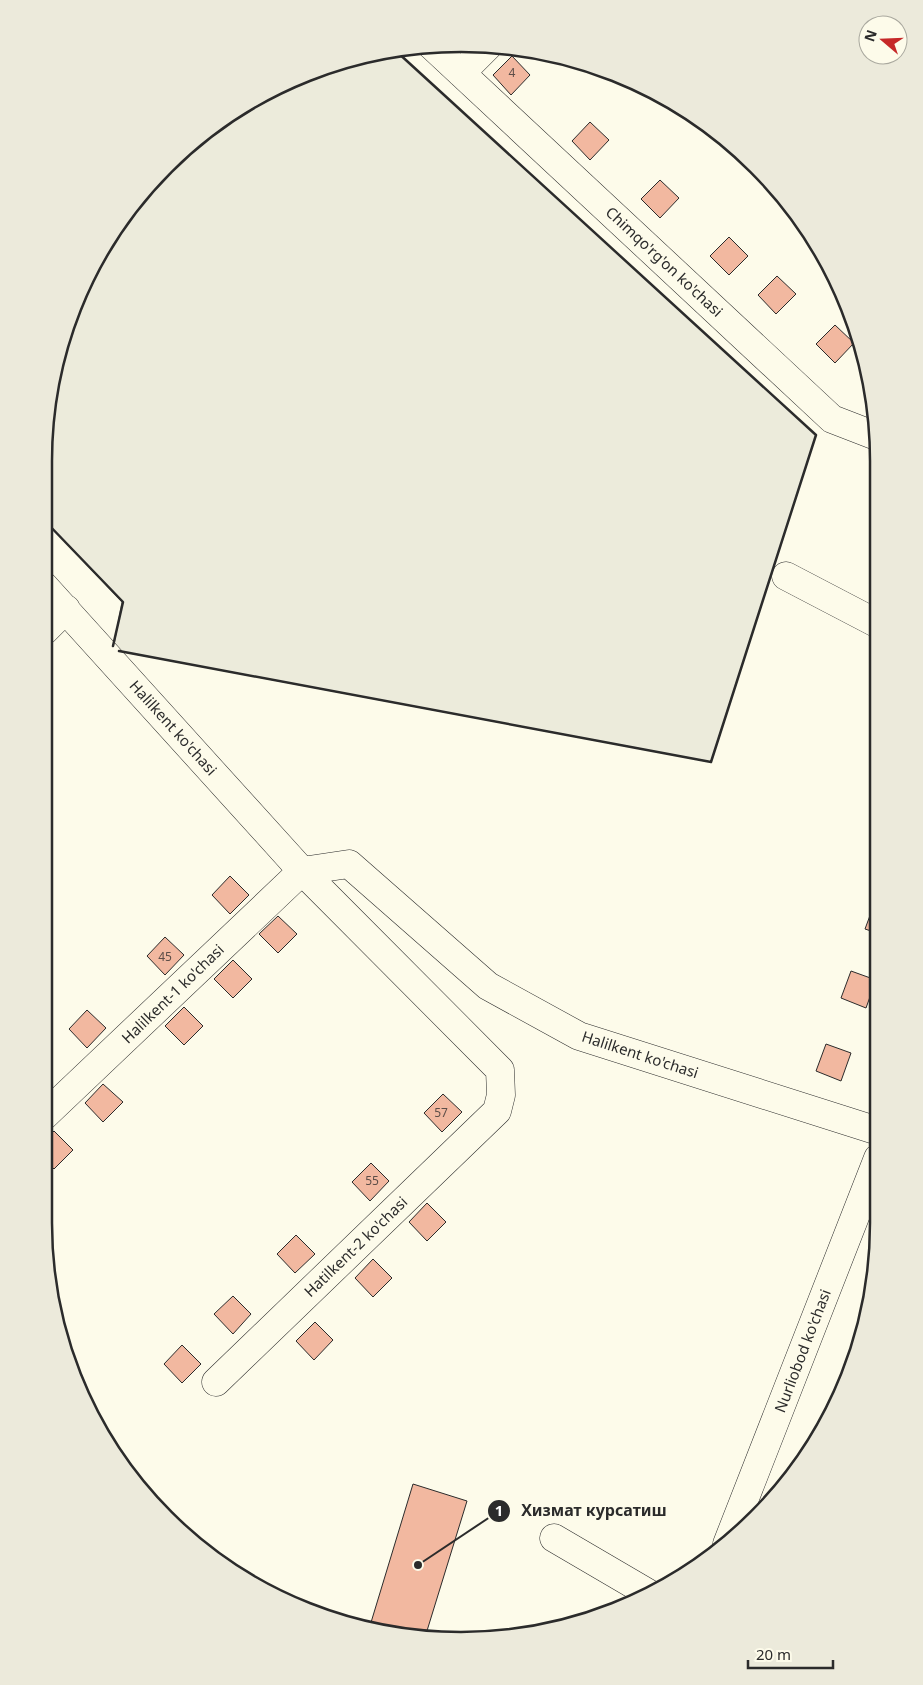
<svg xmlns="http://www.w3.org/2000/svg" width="923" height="1685" viewBox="0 0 923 1685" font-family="'Noto Sans',sans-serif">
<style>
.green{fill:#ecebdb;stroke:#74746e}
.building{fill:#f2b8a0;stroke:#2b2b2b}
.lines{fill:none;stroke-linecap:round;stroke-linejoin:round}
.minor-casing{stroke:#2b2b2b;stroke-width:29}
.minor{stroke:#fdfbea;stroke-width:28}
.wall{stroke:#2b2b2b;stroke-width:2.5}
.labels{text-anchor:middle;stroke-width:4;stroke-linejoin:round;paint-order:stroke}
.number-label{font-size:12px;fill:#5d4e48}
.street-label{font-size:15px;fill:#2b2b2b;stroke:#fdfbea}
.rim{fill:none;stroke:#2b2b2b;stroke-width:2.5}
.leader{fill:none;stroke:#2b2b2b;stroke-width:2}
.callout-dot{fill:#2b2b2b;stroke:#fdfbea;stroke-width:2}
.mark-label{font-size:15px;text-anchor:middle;font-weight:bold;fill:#fff}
.callout-label{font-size:16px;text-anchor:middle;font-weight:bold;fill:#2b2b2b;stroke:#fdfbea;stroke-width:4;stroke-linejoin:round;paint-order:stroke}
</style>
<rect width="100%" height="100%" fill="#fdfbea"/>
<path class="green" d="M396,51L816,435L711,762L113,650L122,602L45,521V434L58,353L100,253L147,186L207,130L276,87L353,58Z"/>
<path class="building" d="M512,56L530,75L511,95L493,75Z
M590,122L609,140L590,160L572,141Z
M660,180L679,198L660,218L641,199Z
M729,237L748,256L729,275L710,256Z
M777,276L796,294L776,314L758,295Z
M835,325L854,343L835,363L816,344Z
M230,876L249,895L230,914L212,895Z
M875,902L877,903V933L865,929Z
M278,916L297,934L278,953L259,934Z
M165,937L184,955L165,975L147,956Z
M233,960L252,979L233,998L214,979Z
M851,971L876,980L866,1008L841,998Z
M184,1007L203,1026L184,1045L165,1026Z
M87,1010L106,1028L87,1048L69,1029Z
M826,1044L851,1053L841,1081L816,1071Z
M103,1084L123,1102L103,1122L85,1103Z
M443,1094L462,1112L442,1132L424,1113Z
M54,1131L73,1150L54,1169L44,1159V1141Z
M371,1163L389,1181L370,1201L352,1182Z
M427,1203L446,1222L427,1241L409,1222Z
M296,1235L315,1254L295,1273L277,1254Z
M373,1259L392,1278L373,1297L355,1278Z
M233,1296L251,1314L233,1334L214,1314Z
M315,1322L333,1340L314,1360L296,1341Z
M182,1345L201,1364L182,1383L164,1364Z
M802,1450L807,1452L797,1464Z
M413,1484L467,1501L426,1634L369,1629Z"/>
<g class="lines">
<defs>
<path id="minor" d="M431,45L832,419L876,436
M461,73L488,46
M786,576L876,623
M44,586L302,871L500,1070L501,1095L497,1111L216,1382
M44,631L66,609
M44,1116L302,871L349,864L488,986L579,1036L878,1131
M554,1538L648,1593
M727,1544L878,1158"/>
</defs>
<use href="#minor" class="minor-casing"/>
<use href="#minor" class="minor"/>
<path class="wall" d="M45,521L123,602L113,646
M119,651L711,762L816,435L396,51"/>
</g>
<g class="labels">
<g class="number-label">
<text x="512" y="77">4</text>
<text x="165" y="961">45</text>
<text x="441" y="1117">57</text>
<text x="372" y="1185">55</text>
</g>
<g class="street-label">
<text transform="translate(664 262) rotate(43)" y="5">Chimqo'rg'on ko'chasi</text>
<text transform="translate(173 728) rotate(48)" y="5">Halilkent ko'chasi</text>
<text transform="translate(173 994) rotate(-44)" y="5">Halilkent-1 ko'chasi</text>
<text transform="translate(640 1055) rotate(18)" y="5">Halilkent ko'chasi</text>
<text transform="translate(356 1247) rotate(-44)" y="5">Hatilkent-2 ko'chasi</text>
<text transform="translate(803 1351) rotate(-69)" y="5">Nurliobod ko'chasi</text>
</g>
</g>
<path d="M0 0H923V1685H0ZM461 52H461A409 409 0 0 1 870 461V1223A409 409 0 0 1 461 1632H461A409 409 0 0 1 52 1223V461A409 409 0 0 1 461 52Z" fill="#eceadb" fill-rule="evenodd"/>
<path class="rim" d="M461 52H461A409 409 0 0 1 870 461V1223A409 409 0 0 1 461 1632H461A409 409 0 0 1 52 1223V461A409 409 0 0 1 461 52Z"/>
<path class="leader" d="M418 1565L499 1511"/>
<g class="callout-dot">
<circle cx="418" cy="1565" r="5"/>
<circle cx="499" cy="1511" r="12"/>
</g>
<g class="mark-label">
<text x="499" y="1516">1</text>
</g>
<g class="callout-label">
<text x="594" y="1516">Хизмат курсатиш</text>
</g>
<g transform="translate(883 40) rotate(289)"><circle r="24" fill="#fdfbea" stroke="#a9a89e"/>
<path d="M0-4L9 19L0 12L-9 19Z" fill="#c62828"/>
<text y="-8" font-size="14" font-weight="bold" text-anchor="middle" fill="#2b2b2b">N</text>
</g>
<path d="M748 1660v8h85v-8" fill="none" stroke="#2b2b2b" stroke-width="2.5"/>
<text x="756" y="1660" font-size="15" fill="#2b2b2b" stroke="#fdfbea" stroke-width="4" paint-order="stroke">20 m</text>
</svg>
